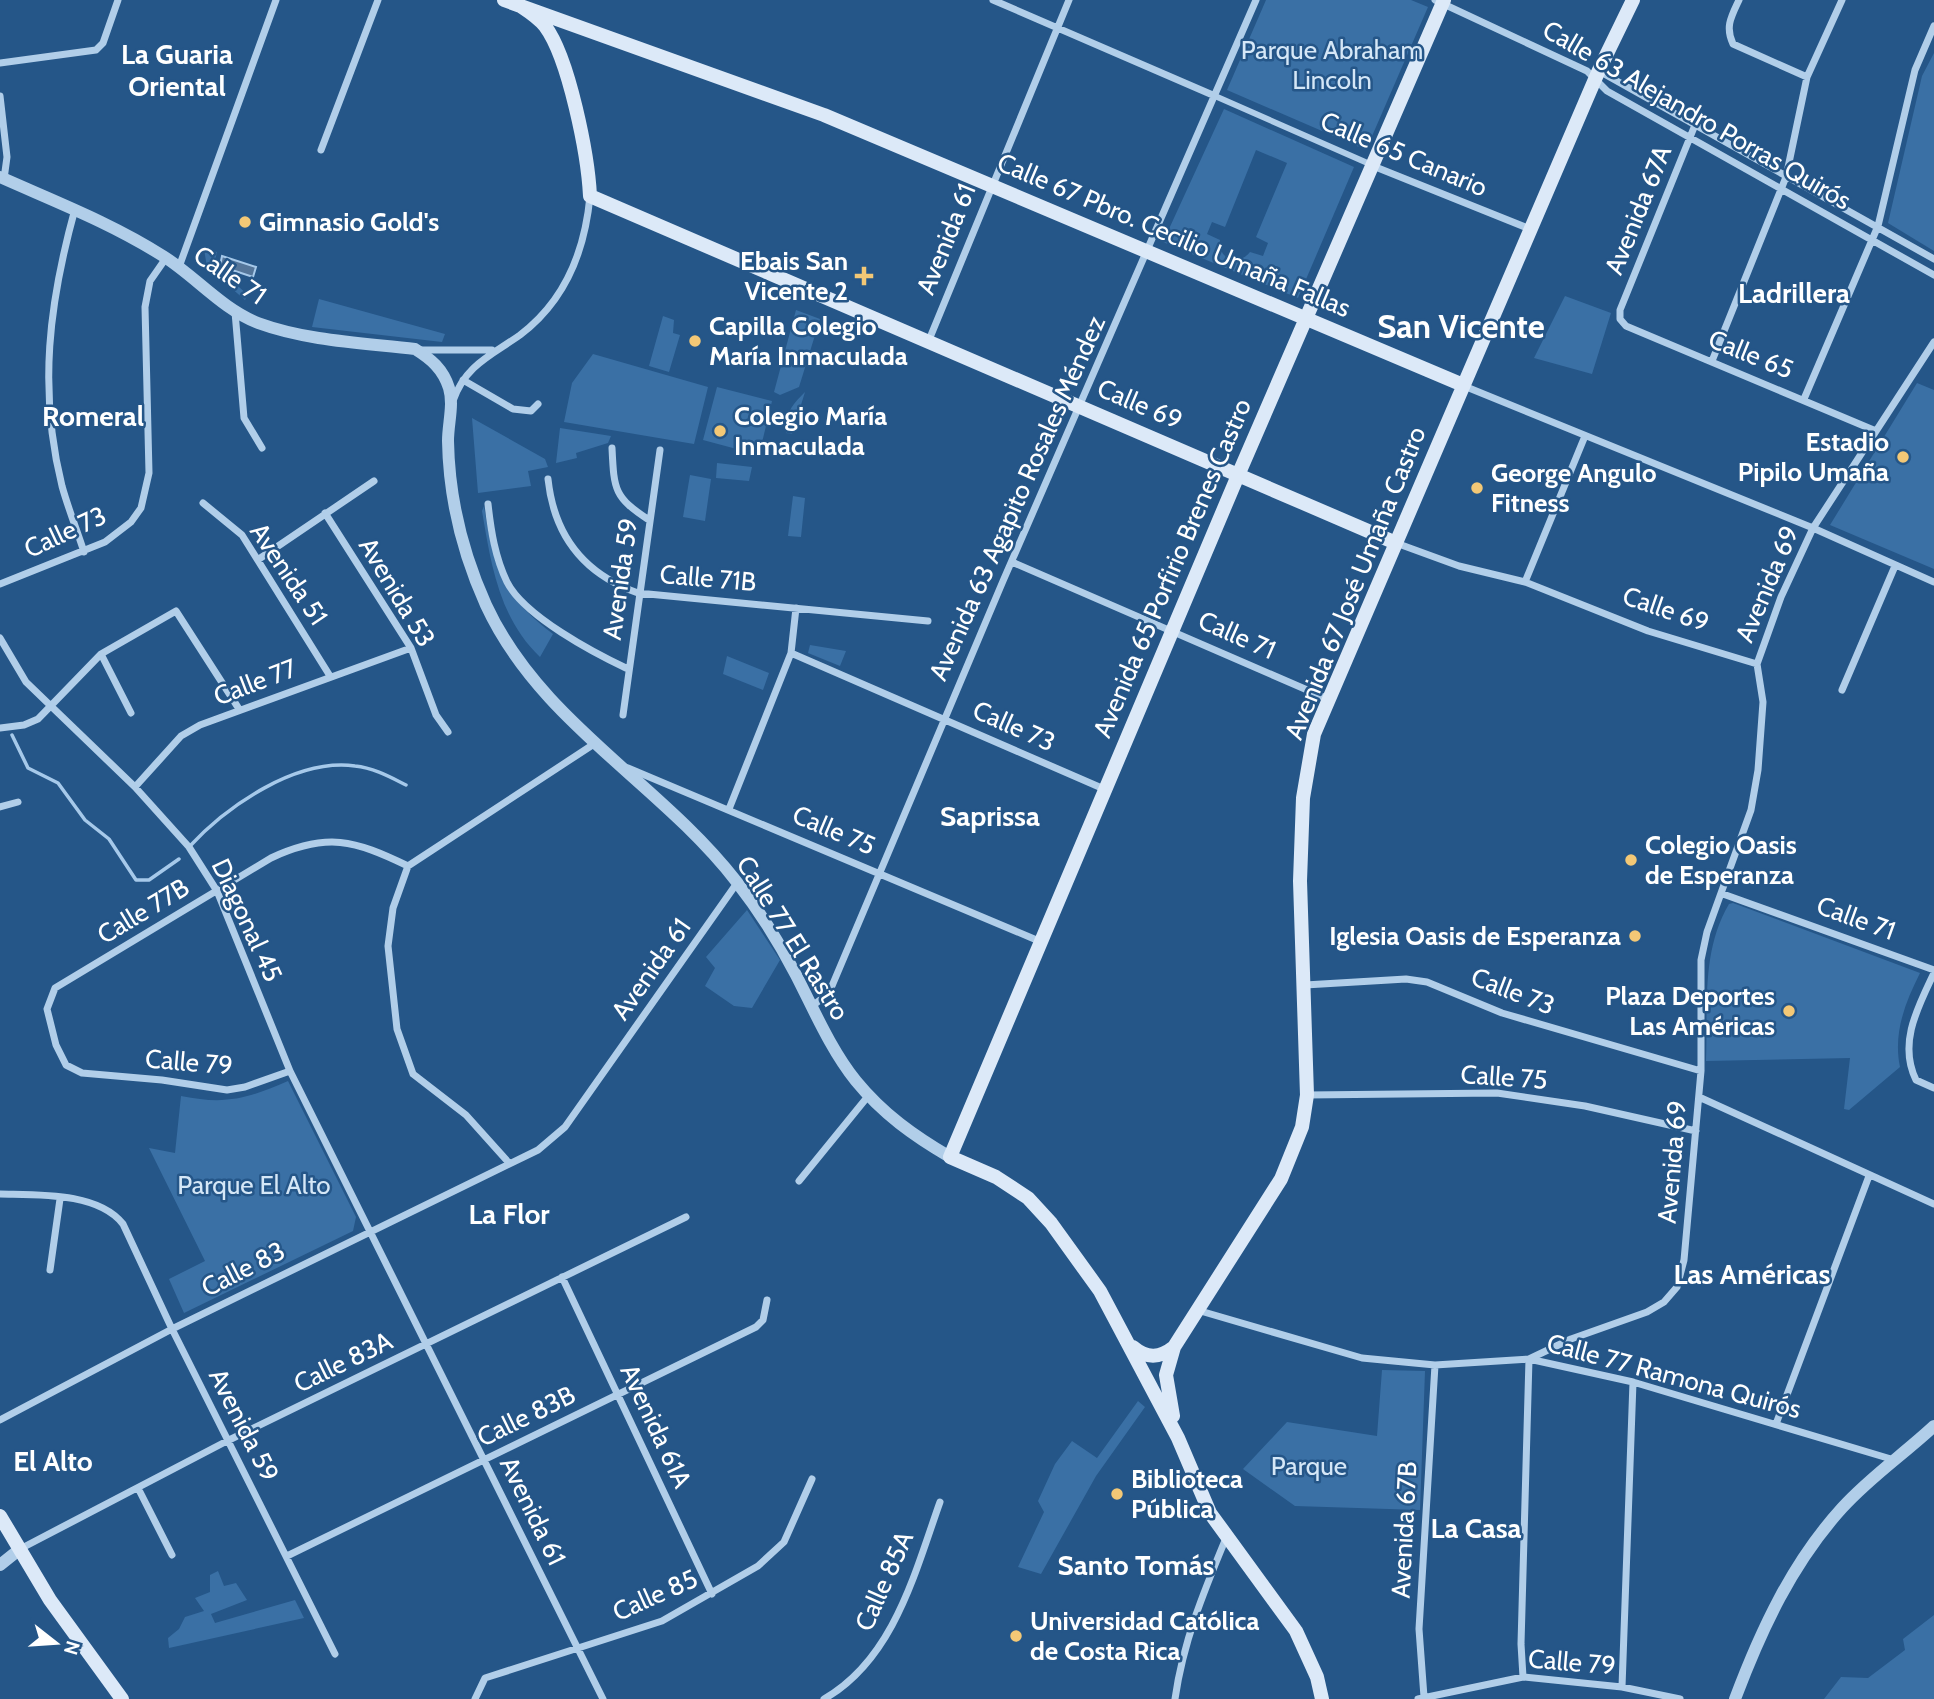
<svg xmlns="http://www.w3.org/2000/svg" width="1934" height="1699" viewBox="0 0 1934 1699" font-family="Cabin,sans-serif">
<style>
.green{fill:#3a70a5;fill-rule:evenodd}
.water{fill:#55769a;stroke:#a6c9ea;stroke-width:2}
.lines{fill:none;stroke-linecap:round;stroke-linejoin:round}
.stream{stroke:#a6c9ea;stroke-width:3.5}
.pedestrian{stroke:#b1cee9;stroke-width:6}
.minor{stroke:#b1cee9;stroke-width:7}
.tertiary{stroke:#b1cee9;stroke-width:12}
.secondary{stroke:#dce9f8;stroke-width:14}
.poi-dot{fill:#f3c876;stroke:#255688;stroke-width:2.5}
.labels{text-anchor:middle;stroke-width:5;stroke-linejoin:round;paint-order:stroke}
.park-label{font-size:26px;fill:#d5e7f7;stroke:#255688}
.street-label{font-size:26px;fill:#fff;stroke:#255688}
.poi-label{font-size:26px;font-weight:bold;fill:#fff;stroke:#255688;text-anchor:start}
.neighbourhood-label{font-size:28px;font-weight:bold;fill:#fff;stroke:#255688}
.district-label{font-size:33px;font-weight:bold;fill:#fff;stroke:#255688}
</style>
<rect width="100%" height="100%" fill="#255688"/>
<path class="green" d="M1266,0H1411L1428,7L1366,150L1227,90Z
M1934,53V251L1888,223L1922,76Z
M1224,109L1354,167L1298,298L1163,242ZM1256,150L1287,163L1256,237L1268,243L1263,256L1250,252C1238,267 1218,260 1220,240L1207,234L1212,222L1225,227Z
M204,249L217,252L214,265L248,295L245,300L207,267Z
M1565,296L1611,313L1592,374L1534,358Z
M319,299L445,334L442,342L312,327Z
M796,310L820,319L799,387L780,395L774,392Z
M663,316L674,320L673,333L680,335L669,372L649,366Z
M593,354L708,387L694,444L564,422L572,383Z
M1917,383L1934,390V569L1830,525Z
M717,387L772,401L759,455L703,440Z
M805,392L792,434L786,433C783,415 793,404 805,392Z
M472,418L545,459L548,467L528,471L531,486L478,493Z
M560,428L611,436L608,443L576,453L577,458L556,463Z
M717,463L752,467L749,481L716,478Z
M690,475L711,479L705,521L683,517Z
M793,496L805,498L801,537L788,536Z
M484,506C494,568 502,595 553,634L540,657C499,618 491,564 482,511Z
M810,645L846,651L840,666L808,653Z
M727,656L769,673L763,690L723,674Z
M1733,903L1920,973C1905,1003 1893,1033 1900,1067L1849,1110L1844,1109L1850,1058L1706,1061C1708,1008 1701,951 1729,904Z
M747,910L780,960L752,1008L734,1006L705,986L715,968L706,957Z
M288,1081L356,1217L353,1231L184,1313L169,1279L205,1261L149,1148L175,1153L181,1096C225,1105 247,1099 288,1081Z
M1382,1370L1425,1371L1420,1510L1295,1506L1243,1469L1287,1422L1377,1436Z
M1138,1401L1145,1407L1096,1476L1041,1574L1018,1567L1044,1512L1038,1501L1055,1464L1072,1441L1097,1458Z
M218,1571L224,1586L236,1583L247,1600L211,1614L215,1623L295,1600L304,1618L169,1648L168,1638L179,1629L185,1617L204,1611L195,1598L210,1592V1575Z
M1934,1615V1699H1824L1841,1677L1868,1678L1905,1650L1903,1639Z"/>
<path class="water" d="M222,256L256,267L253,277L220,266Z"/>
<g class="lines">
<path class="stream" d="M12,735L28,768L58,783L85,820L109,839L136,880H149L179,859
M189,847C227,806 296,758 355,766C374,768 390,777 406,785"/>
<path class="pedestrian" d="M1215,96L1372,165"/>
<path class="minor" d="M993,0L1215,96
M1435,0L1587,71L1607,91L1934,275
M1739,0C1731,17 1725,27 1733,44L1807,77
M0,63L96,50L103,43L118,0
M1599,71L1934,259
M0,96L7,157L4,179
M1695,125L1620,310V319L1626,326L1876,431
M321,150L378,0
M1373,166L1530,229
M75,209C49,303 38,389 62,486C68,508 77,530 84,552
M179,267L276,0
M235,312L244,418L262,448
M929,340L1069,0
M421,350H492
M1712,361L1786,177L1807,77L1842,0
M463,380L513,409L531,411L538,404
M1464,386L1813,528L1934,582
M1804,399L1878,226L1915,70L1934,26
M453,401C465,365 492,355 520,335C565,301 585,250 590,196
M612,448C614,490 614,497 649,520
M548,479C554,535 584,574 638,593L928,621
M203,503L242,535L330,676
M488,504C491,531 495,557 507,582C524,616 594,653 628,669
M325,513L411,648L436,715L448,732
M1396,543L1459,566L1525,582L1648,631L1757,664
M259,559L374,481
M1012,562L1328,699
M1525,582L1585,436
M0,584L105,542L131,522L141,508L149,473L145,307L150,281L166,258
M0,638L26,682L135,787L189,847L217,891L290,1071L603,1699
M791,653L1104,789
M101,654L131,713
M1842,690L1895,566
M623,715L660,450
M0,728L24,725L38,719L101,654L176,611L239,709
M628,768L1039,941
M135,787L181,736L200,725L411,648
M0,807L18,802
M729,809L791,653L796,608
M408,866L393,908L388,946L397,1029L413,1074L466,1115L509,1163
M408,866L594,744
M1723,894L1934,970
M1934,973C1918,1007 1898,1043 1916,1080L1934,1088
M1305,985L1406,979L1427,982L1502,1013L1701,1071
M811,1007L829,993L1003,581L1256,0
M290,1071L245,1087L227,1090L162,1080L82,1073L66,1065L56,1045L47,1009L55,988L271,858C327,832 354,840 408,866
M1307,1095L1497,1093L1585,1106L1696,1131
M1699,1097L1934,1204
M799,1181L869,1095
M0,1194C38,1195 98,1192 123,1224L172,1329L335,1654
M50,1270L60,1199
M562,1277L712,1594
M1197,1310L1362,1358L1435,1365L1529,1359L1633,1382L1891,1459
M0,1420L172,1329L538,1150L565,1127L737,883
M1776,1424L1869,1176
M138,1488L172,1555
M20,1549L227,1441L686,1217
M287,1556L756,1327L763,1320L767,1300
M1523,1677L1521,1644L1529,1359L1571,1339L1647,1312L1664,1302L1677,1287L1684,1260L1701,1071V960L1707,932L1751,810L1758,770L1763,702L1757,664L1781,597L1813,528L1934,342
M1622,1687L1633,1382
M1424,1697L1419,1629L1435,1365
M475,1699L485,1678L662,1621L758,1566L784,1542L812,1479
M824,1699C894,1659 915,1572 940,1502
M1175,1699C1183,1642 1204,1591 1226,1538
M1418,1699L1523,1677L1622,1687L1680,1699"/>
<path class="tertiary" d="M0,177C56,202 111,223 163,256C195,276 222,309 258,323C307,341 364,343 415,349C431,359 443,369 449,388C454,405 448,423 448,441C449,497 463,554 486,605C540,722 660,783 736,881C758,909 780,944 796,975C814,1010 831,1050 856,1081C883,1114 914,1136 950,1157
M0,1565L20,1549
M1735,1699C1761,1630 1792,1563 1842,1508C1870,1477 1904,1454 1934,1426"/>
<path class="secondary" d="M504,0L824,115L1463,385
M519,5C528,11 538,17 545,26C569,58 588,155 590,196L1396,543
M1133,1347C1147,1359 1160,1358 1174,1347
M1173,1416L1166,1375L1174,1347L1281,1179L1302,1127L1307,1095L1300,881L1303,798L1314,734L1599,70L1633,0
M0,1516L50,1600L122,1699
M1322,1699L1317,1677L1296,1631L1210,1513L1178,1438L1100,1291L1051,1223L1028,1198L996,1177L950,1157L1239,473L1444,0"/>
</g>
<g class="poi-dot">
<circle cx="245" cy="222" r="7"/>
<path d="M860.5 265.5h7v7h7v7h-7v7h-7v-7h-7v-7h7z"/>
<circle cx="695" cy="341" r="7"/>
<circle cx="720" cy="431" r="7"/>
<circle cx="1903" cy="457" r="7"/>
<circle cx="1477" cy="488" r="7"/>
<circle cx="1631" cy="860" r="7"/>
<circle cx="1635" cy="936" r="7"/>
<circle cx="1789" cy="1011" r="7"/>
<circle cx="1117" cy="1494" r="7"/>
<circle cx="1016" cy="1636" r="7"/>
</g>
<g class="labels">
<g class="park-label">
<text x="1332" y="59">Parque Abraham<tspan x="1332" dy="30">Lincoln</tspan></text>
<text x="254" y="1194">Parque El Alto</text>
<text x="1309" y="1475">Parque</text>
</g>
<g class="street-label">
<text transform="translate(1697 115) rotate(30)" y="9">Calle 63 Alejandro Porras Quirós</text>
<text transform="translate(1404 154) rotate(23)" y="9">Calle 65 Canario</text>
<text transform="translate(1638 210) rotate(-68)" y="9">Avenida 67A</text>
<text transform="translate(1174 235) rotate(23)" y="9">Calle 67 Pbro. Cecilio Umaña Fallas</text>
<text transform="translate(946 239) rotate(-68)" y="9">Avenida 61</text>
<text transform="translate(230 275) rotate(35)" y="9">Calle 71</text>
<text transform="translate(1751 354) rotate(22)" y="9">Calle 65</text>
<text transform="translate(1140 404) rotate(23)" y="9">Calle 69</text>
<text transform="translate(1017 498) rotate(-66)" y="9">Avenida 63 Agapito Rosales Méndez</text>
<text transform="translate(65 532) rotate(-25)" y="9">Calle 73</text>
<text transform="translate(1172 568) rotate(-67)" y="9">Avenida 65 Porfirio Brenes Castro</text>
<text transform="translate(289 574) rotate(56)" y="9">Avenida 51</text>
<text transform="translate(708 578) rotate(5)" y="9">Calle 71B</text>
<text transform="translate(620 579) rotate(-82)" y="9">Avenida 59</text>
<text transform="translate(1355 583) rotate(-68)" y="9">Avenida 67 José Umaña Castro</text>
<text transform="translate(1767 584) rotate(-67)" y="9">Avenida 69</text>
<text transform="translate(397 592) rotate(59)" y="9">Avenida 53</text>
<text transform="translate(1666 609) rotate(19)" y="9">Calle 69</text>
<text transform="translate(1237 635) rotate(24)" y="9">Calle 71</text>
<text transform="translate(255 682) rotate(-21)" y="9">Calle 77</text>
<text transform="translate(1014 726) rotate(24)" y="9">Calle 73</text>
<text transform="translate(834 830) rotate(23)" y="9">Calle 75</text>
<text transform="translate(143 911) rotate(-31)" y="9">Calle 77B</text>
<text transform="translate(1856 918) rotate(20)" y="9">Calle 71</text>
<text transform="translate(247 920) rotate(65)" y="9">Diagonal 45</text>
<text transform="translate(793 938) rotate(58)" y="9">Calle 77 El Rastro</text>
<text transform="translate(651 969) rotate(-55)" y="9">Avenida 61</text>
<text transform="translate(1513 991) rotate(21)" y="9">Calle 73</text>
<text transform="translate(189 1062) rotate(5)" y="9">Calle 79</text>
<text transform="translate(1504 1077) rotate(4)" y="9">Calle 75</text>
<text transform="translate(1672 1162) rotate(-85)" y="9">Avenida 69</text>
<text transform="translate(243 1269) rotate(-27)" y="9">Calle 83</text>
<text transform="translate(343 1362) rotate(-26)" y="9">Calle 83A</text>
<text transform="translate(1674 1376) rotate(15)" y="9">Calle 77 Ramona Quirós</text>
<text transform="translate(526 1416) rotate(-26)" y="9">Calle 83B</text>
<text transform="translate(244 1425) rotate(63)" y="9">Avenida 59</text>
<text transform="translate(656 1426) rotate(65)" y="9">Avenida 61A</text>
<text transform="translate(533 1511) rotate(64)" y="9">Avenida 61</text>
<text transform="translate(1404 1530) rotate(-87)" y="9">Avenida 67B</text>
<text transform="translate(884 1581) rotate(-66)" y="9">Calle 85A</text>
<text transform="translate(655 1595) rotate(-24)" y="9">Calle 85</text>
<text transform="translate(1572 1662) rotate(5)" y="9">Calle 79</text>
</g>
<g class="poi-label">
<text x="259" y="231">Gimnasio Gold's</text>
<text x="848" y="270" text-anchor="end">Ebais San<tspan x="848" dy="30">Vicente 2</tspan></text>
<text x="709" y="335">Capilla Colegio<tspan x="709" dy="30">María Inmaculada</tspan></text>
<text x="734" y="425">Colegio María<tspan x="734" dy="30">Inmaculada</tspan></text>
<text x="1889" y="451" text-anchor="end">Estadio<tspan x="1889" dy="30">Pipilo Umaña</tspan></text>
<text x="1491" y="482">George Angulo<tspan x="1491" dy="30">Fitness</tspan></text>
<text x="1645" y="854">Colegio Oasis<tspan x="1645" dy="30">de Esperanza</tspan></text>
<text x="1621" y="945" text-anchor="end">Iglesia Oasis de Esperanza</text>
<text x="1775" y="1005" text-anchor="end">Plaza Deportes<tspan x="1775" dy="30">Las Américas</tspan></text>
<text x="1131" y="1488">Biblioteca<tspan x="1131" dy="30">Pública</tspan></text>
<text x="1030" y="1630">Universidad Católica<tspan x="1030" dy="30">de Costa Rica</tspan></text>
</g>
<g class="neighbourhood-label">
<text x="177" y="64">La Guaria<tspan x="177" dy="32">Oriental</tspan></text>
<text x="1794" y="303">Ladrillera</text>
<text x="93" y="426">Romeral</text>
<text x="990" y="826">Saprissa</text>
<text x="509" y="1224">La Flor</text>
<text x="1752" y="1284">Las Américas</text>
<text x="53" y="1471">El Alto</text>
<text x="1476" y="1538">La Casa</text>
<text x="1136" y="1575">Santo Tomás</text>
</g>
<g class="district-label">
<text x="1461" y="338">San Vicente</text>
</g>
</g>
<g transform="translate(56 1643) rotate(107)" stroke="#255688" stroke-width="5" paint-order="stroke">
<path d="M0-5L12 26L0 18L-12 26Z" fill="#ffffff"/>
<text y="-10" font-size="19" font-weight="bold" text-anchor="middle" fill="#ffffff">N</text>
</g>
</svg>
